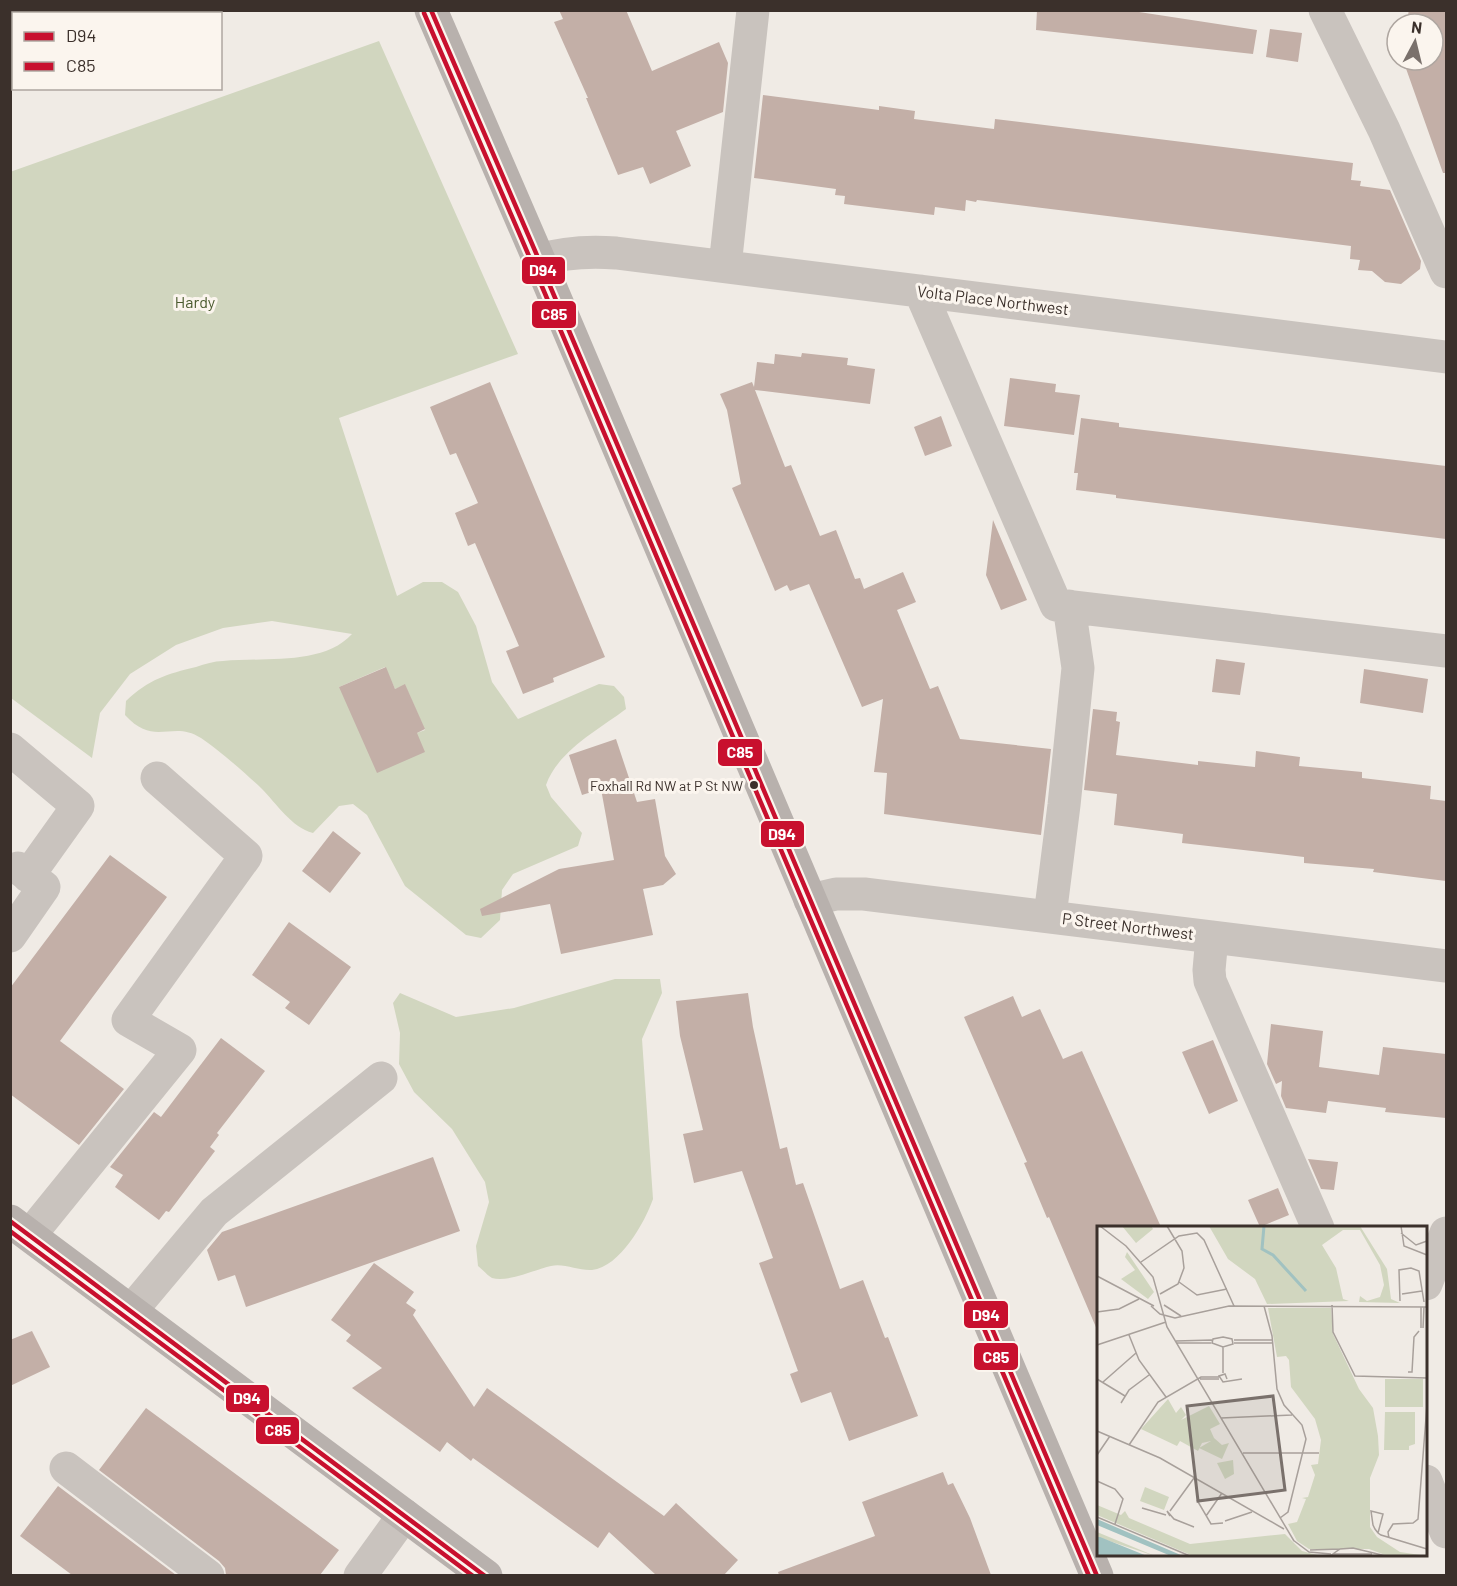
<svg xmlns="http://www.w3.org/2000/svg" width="1457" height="1586" viewBox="0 0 1457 1586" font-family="Barlow,sans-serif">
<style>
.green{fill:#d1d6bf;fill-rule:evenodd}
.building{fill:#c3afa7}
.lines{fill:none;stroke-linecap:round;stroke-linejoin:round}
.minor{stroke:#c9c3be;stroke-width:33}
.major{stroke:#b8b1ad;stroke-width:33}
.bus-1-casing{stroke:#fbf5ee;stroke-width:9}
.bus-2-casing{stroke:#fbf5ee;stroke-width:9}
.bus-1{stroke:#c8102e;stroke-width:4.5}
.bus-2{stroke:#c8102e;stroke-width:4.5}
.bus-dot{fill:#3b302b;stroke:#fbf5ee;stroke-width:2}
.labels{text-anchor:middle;stroke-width:6;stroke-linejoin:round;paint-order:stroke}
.bus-label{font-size:14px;fill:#3b302b;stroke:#fbf5ee;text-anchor:end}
.street-label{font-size:16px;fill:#3b302b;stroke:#fbf5ee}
.park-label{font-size:16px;fill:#4a5a2e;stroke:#fbf5ee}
.inset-river{fill:none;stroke:#a1c2c1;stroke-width:3}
.inset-road{fill:none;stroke:#a8a09b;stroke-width:1.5}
.view{fill:#7a716c;fill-opacity:0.15;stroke:#7a716c;stroke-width:3}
.inset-edge{fill:none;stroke:#3b302b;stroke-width:3}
.line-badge{stroke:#fbf5ee;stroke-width:2}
.badge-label{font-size:16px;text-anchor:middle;font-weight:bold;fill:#fff}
</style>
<rect width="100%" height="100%" fill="#f0ebe5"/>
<path class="green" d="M379,41L518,354L339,418L397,596L423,582H442L458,592L476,626L492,682L518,719L599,684L614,686L624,697L626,709C598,730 558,751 546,785L551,797L582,833L578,846L513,874L502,890L500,920L481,938L466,935L405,886L367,815L353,804L339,806L313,833C291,827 277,804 261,788C246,774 218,749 201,738C172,719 155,748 125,715L126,701C149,679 167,674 196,667C205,664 214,661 223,661C263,657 323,666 352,634L272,621L223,628L176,645L130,674L100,713L92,758L11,698L10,172ZM385,667L395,689L405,685L425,730L417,733L339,687Z
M615,979H660L662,993L642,1039L653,1199C645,1222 620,1267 592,1270C579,1271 564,1263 551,1266C536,1269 508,1283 492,1278C488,1276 482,1269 478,1266L476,1246L489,1202L485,1182L452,1129L414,1092L399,1064L400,1033L393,1003L400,993L456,1017L514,1008Z"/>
<path class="building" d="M559,10H626L652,71L719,42L728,63L723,112L676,131L691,166L650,184L643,167L618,175L586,98H588L554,22L563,19Z
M1037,10H1126L1257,30L1253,54L1036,30Z
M1409,10H1446V173H1443L1403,60H1433V24H1406Z
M1270,29L1302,33L1298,62L1266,57Z
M763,95L879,110V106L915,111L914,119L994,129L995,119L1353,163L1351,180L1361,181L1360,186L1390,190L1421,261L1420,269L1401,284L1385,282L1372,271L1358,270L1360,260L1350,259L1351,246L977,200L976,202L966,200L965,211L935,207L934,215L844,204L845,196L835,195L836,189L754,178Z
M802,353L848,358L847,365L875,369L870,404L755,390L785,467L791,465L820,536L836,530L855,579L860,578L864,589L903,572L916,602L897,610L930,689L938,686L960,739L1051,749L1041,835L884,814L887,773L874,772L883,699L862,707L809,584L790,591L787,585L775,591L732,488L741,484L727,410L720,394L752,382L754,387L757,362L774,364L775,354L801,357Z
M1010,378L1056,384L1055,392L1080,395L1074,435L1004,426Z
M490,382L605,657L553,678L554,682L523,694L506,651L519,646L475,543L468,546L455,513L478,503L456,453L450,455L430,407Z
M941,416L952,446L925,456L914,427Z
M1081,418L1119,423V427L1446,466V539L1116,498V495L1076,490L1078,473H1074Z
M993,520L1027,600L1001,610L986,575Z
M1216,659L1245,663L1240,695L1212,692Z
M386,667L395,689L405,684L425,729L417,733L425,752L377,773L339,687Z
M1364,669L1428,679L1423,713L1360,703Z
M1093,709L1117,712L1116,721L1120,722L1116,755L1198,765V761L1255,767L1256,751L1300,757L1299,766L1362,772V778L1431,786L1430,799L1446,801V881L1373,872L1374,869L1304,863V857L1182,843L1183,834L1114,825L1117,794L1084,790Z
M616,739L637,802L655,799L665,856L676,874L663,885L643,889L653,935L561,954L550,904L482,916L480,909L559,869L614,860L601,789L582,795L569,755Z
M333,831L361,853L330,893L302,871Z
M110,855L167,897L60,1041L124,1089L79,1145L10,1094V988Z
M289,922L351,967L309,1025L285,1008L290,1002L252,975Z
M748,993L753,1027L780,1149L787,1147L796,1185L803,1183L840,1289L863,1280L885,1338L888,1337L918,1416L849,1441L831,1392L801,1403L790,1374L798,1371L759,1263L773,1258L742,1171L694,1183L683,1134L703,1130L680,1036L676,1001Z
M1013,996L1022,1017L1040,1009L1063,1059L1082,1051L1161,1227H1098V1332L1049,1217L1047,1218L1024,1163L1027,1162L964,1017Z
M1271,1024L1323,1031L1319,1067L1379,1075L1383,1047L1446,1054V1118L1385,1112L1386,1108L1328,1101L1326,1113L1286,1108L1281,1096L1282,1081L1276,1084L1267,1064Z
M221,1038L265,1071L217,1133L219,1135L210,1147L215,1151L169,1212L166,1211L159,1220L115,1187L123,1175L110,1167L154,1112L161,1117Z
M1213,1040L1238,1101L1209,1114L1182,1052Z
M433,1157L460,1231L246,1307L235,1275L218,1281L207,1250L222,1232Z
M1308,1159L1338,1162L1334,1190L1321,1189Z
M1278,1188L1289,1215L1260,1227L1248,1200Z
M374,1263L414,1292L406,1303L416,1310L413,1315L474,1407L487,1388L664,1516L676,1503L738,1560L724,1575H656L609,1532L598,1548L473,1458L471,1461L447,1442L440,1452L352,1388L382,1368L346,1341L351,1335L331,1320Z
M32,1331L50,1367L10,1386V1340Z
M146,1408L339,1550L320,1575H226L225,1568L219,1561L99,1470Z
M943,1472L948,1485L953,1483L970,1518L991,1575H779L778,1572L875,1536L862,1502Z
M58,1486L176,1575H72L20,1536Z"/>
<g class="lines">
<path class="minor" d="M1325,10L1384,130L1446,272
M64,14L71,10
M10,37L14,36
M539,260C565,252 590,251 616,253L1446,357
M725,266L753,10
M920,291L1056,605L1446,651
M10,749L78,806L28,876
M810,900L836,894H864L1446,966
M1050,916L1064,805L1078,668L1069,606
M10,936L44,887L18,868
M1212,937L1209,970L1210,981L1318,1228
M30,1235L180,1050L128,1020L246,856L157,778
M1426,1284L1446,1233
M131,1311L214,1212L381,1078
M66,1468L208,1576
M1426,1481L1446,1532
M360,1576L404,1515"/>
<path class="major" d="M431,10L539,260L1097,1576
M10,1221L486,1576"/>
<defs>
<path id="bus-1" d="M431,10L539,260L1097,1576
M10,1221L485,1576"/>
<path id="bus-2" d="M424,13L532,263L1089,1576
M10,1231L473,1576"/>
</defs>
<use href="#bus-1" class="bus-1-casing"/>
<use href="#bus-2" class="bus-2-casing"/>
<use href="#bus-1" class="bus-1"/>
<use href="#bus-2" class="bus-2"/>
</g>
<circle class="bus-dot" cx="754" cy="785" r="5"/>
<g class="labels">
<g class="bus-label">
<text x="743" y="791">Foxhall Rd NW at P St NW</text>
</g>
<g class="street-label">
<text transform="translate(993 300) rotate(7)" y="6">Volta Place Northwest</text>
<text transform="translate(1128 926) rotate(7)" y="6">P Street Northwest</text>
</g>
<g class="park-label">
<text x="195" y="308">Hardy</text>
</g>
</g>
<g transform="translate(1097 1226)">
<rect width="330" height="330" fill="#f0ebe5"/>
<path d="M25,0H54L56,3L39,17ZM112,0H263L290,43L294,73L303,77L262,76L263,70L270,75L283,71L287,59L283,39L263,4H246L225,19L239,42L246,73L252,75L170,78L158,53L131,33ZM30,26L57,66L51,73L24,53L38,44L28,31ZM171,82H234L236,108L262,163L276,182L281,210L282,229L273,252V301L280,311L303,326L330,330H291L272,323H212L200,315L191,298L200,296L209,273L205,272L211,271L218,249L214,239L221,238L224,214L218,193L194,161L192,134L189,130L180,131ZM288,153H326V181H288ZM71,173L79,187L84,181L89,189L84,194L112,180L123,198L113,203L117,212L125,219L132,217L125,233L102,222L114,215L105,217L101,225L83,215L80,220L44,203ZM288,186H318V218L312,220V224H287ZM136,234L137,248L128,253L120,237ZM48,261L72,271L67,284L43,275ZM0,279L24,289L28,285L32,292L93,318L188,308L205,325L224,330H96L0,289ZM0,306L58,330L0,311Z" fill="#d1d6bf"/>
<path d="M0,293L86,330H74L0,299ZM0,311H3L50,330H0Z" fill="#a1c2c1"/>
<path class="inset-river" d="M167,0L165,23L176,29L209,65"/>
<path class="inset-road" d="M3,0L29,20L56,51L70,101L197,315M304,0L307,20L330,29M304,7L319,19L330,15M44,36L82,10L100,7L107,14L137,80M0,50L57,80M82,56L100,69L130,63M63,68L81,58L87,42L85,25L70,0M305,68L325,65M303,75L302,44L314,42L322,45L327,76M67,79L84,90M235,79L236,106L258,150L330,152M54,80L63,88L78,92L132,80L330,81M167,80L175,110L180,163L187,179L205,199L209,213L191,286L183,292M0,86L22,83L42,73M324,102V81M326,102L327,81M32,109L42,134L69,171M126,111L135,113L136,118L126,121L115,117L116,113ZM137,114H176M79,115L115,114M80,117H114M137,117H176M0,119L69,96M126,121V147M311,146H315L317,111L322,105M0,153L28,170M103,153H122M130,153L128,148L122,150L126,156L145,153M6,156L39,127M24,177L32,164L52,149M124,192L195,189M0,205L63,232L187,303M32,219L61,176L104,151H122M146,227H222M0,229L13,210M0,255L18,263L26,273L18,298M100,274L114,298L126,297M45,282L69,289M73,285L97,252M73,290L70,285L77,293L97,301M109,290L125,267M0,291L93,330M128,295L155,286M281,307L286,288L274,285L276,299L278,303L281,307L284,309L330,323M292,313L291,306L296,298L316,297L321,293L330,179M196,314L212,326L234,328M213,324L243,323M236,328H275M233,330L243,323L256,322L289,330"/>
<path class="view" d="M176,170L188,264L101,275L90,180Z"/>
<rect width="330" height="330" class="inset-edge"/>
</g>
<g class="line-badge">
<rect x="521" y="256" width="45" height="29" rx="6" fill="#c8102e"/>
<rect x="531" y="300" width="46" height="29" rx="6" fill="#c8102e"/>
<rect x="717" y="738" width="46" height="29" rx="6" fill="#c8102e"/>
<rect x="760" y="820" width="45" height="28" rx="6" fill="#c8102e"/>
<rect x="963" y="1300" width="46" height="29" rx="6" fill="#c8102e"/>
<rect x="973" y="1342" width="46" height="29" rx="6" fill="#c8102e"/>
<rect x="225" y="1384" width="45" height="29" rx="6" fill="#c8102e"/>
<rect x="255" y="1416" width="45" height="29" rx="6" fill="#c8102e"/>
</g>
<g class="badge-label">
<text x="543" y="276">D94</text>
<text x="554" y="320">C85</text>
<text x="740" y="758">C85</text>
<text x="782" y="840">D94</text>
<text x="986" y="1321">D94</text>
<text x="996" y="1363">C85</text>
<text x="247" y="1404">D94</text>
<text x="278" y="1436">C85</text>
</g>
<rect width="1457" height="1586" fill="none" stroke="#3b302b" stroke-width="24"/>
<rect x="12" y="12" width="210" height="78" fill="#fbf5ee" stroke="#aea6a0" stroke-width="1.5"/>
<rect x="24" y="32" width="30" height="9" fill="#c8102e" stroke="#aea6a0" stroke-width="1.5"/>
<text x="66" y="42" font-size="18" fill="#3b302b">D94</text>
<rect x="24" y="62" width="30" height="9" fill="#c8102e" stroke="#aea6a0" stroke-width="1.5"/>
<text x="66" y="72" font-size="18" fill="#3b302b">C85</text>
<g transform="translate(1415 42) rotate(7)"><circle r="28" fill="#fbf5ee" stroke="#aea6a0" stroke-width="1.5"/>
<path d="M0-4.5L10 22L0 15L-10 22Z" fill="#7a716c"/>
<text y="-9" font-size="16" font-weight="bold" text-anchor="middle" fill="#3b302b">N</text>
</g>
</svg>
